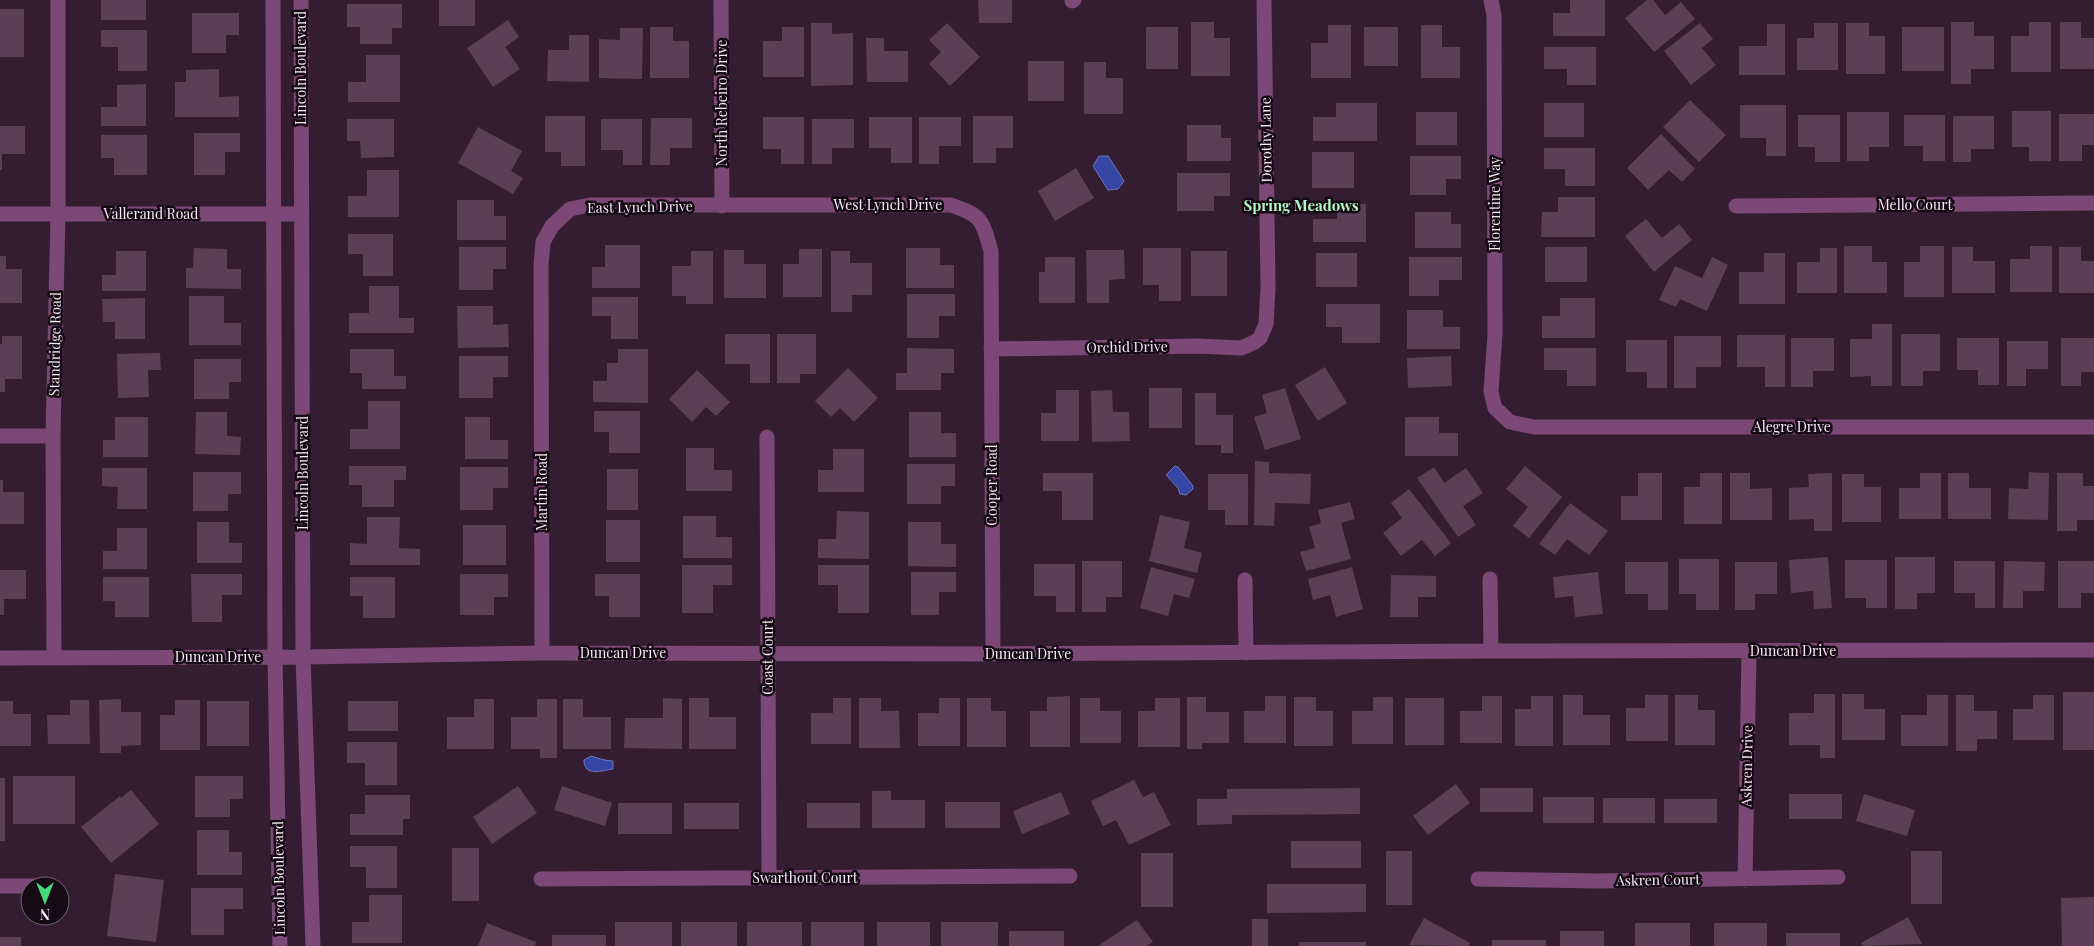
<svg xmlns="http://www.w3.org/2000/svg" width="2094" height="946" viewBox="0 0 2094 946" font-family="'Playfair Display',serif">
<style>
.water{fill:#3646a4;stroke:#7077bd}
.building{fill:#5a3f56}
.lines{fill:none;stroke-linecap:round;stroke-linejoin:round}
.minor{stroke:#7c4876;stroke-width:15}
.labels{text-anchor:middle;stroke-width:5;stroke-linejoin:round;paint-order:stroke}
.street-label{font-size:14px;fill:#f9e9f7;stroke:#160b14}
.neighbourhood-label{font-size:15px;font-weight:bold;fill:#b2f7c3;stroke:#160b14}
</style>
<rect width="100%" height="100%" fill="#341d31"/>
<path class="water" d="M1099,156H1108L1124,181L1118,189L1108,190L1093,166Z
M1175,466L1178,467L1193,486V489L1186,495L1180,494L1178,488L1166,475Z
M591,756C598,758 605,761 613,761V769C603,770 584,778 584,760Z"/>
<path class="building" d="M101,0H146V20H101Z
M439,0H475V26H439Z
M978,0H1012V23H979Z
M1570,0H1605V36H1553V13H1570Z
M1647,0H1653L1665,15L1681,2L1695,19L1654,52L1625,18Z
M347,4H402V28H392V44H360V27H347Z
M0,9H24V57H0Z
M192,13H239V35H226V53H192Z
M508,20L519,37L505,47L520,69L493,87L467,48Z
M1191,22H1214V38H1230V76H1191Z
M1951,22H1974V36H1994V69H1971V84H1951Z
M2029,22H2051V72H2011V36H2029Z
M2060,22H2081V38H2094V69H2060Z
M811,23H832V34L853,33V85L811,86Z
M947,23L980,57L950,86L929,64L941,52L929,40Z
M1700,23L1713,39L1702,48L1716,65L1691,85L1664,51Z
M1814,23H1838V70H1797V38H1814Z
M1846,23H1869V36H1885V74H1846Z
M1767,24H1785V75H1739V46H1767Z
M1328,25H1351V78H1311V43H1328Z
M1421,25H1442V47H1460V78H1421Z
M650,27H673V41H689V78H650Z
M782,27H804V77H763V41H782Z
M1146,27H1178V69H1146Z
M1364,27H1398V66H1364Z
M1902,27H1944V71H1902Z
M620,28H643L642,79L599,78V39L620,40Z
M101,30H147V71H118V47H101Z
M569,35H589V82L547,81L548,50H569Z
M866,38H884V51H908V82H867Z
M1544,47H1596V85H1567V69H1544Z
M366,55H400V102H348V82H366Z
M1028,61H1064V101H1028Z
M1084,62H1106V78H1123V114H1084Z
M219,69V97L239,96V117H175V82H186V70Z
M146,84V126H101V107H117V85Z
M1690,100L1726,135L1699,162L1663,127Z
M1336,103H1377V141H1313V117H1336Z
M1544,103H1584V137H1544Z
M1740,105H1786V156H1766V138H1740Z
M2012,111H2051V161H2029V147H2012Z
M1416,112H1457V145H1416Z
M1847,112H1889V147H1869V161H1847Z
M2059,114H2094V145H2082V161H2059Z
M1798,115H1840V162H1815V147H1798Z
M1904,115H1945V161H1923V146H1904Z
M545,116H585V166H561V152H545Z
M973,116H1013V148H996V163H973Z
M1953,116H1994V149H1971V162H1953Z
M763,117H804V164H781V149H763Z
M869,117H912V163H891V148H869Z
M919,117H961V146H939V164H919Z
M651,118H692V148H670V165H650Z
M347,119H394V157L361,158L360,141H347Z
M601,119H642V165H623V150H601Z
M812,119H854V148H832V164H812Z
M1187,125H1221V138H1231V161H1187Z
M0,126H25V154H2V170H0Z
M478,127L522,151L511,171L523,178L513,194L458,163Z
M194,133H240V152H225V175H194Z
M1661,134L1695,169L1682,182L1669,170L1648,190L1627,168Z
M101,135H147V175H114V158H101Z
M1544,148H1595V186H1565V169H1544Z
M1312,152H1354V188H1312Z
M1410,156H1461V179H1446V195H1410Z
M1076,168L1094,198L1055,221L1038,191Z
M367,170H399V217H348V196H367Z
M1177,173H1230V196H1214V211H1177Z
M1558,197H1595V237H1541L1542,212H1558Z
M457,200H494V216H506V240H457Z
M1337,204H1366V242H1313V219H1337Z
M1415,212H1451V224H1461V248H1415Z
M1646,219L1662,238L1679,224L1692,240L1654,272L1625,236Z
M348,234H393V276H363V254H348Z
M605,245H640V288H592V267H605Z
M1844,246H1872V262H1887V293H1844Z
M1920,246H1944V297H1904V262H1920Z
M2030,246H2052V292H2010V259H2030Z
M459,247H506V269H493V290H459Z
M1545,247H1587V282H1545Z
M1952,247H1973V261H1995V293H1952Z
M2059,247H2081V261H2094V293H2059Z
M194,248L227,249V269H241V289L186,288V268H193Z
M906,248H940V265H954V288H906Z
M1143,248H1181V301H1159V285H1143Z
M1820,248H1837V293H1797V262H1820Z
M799,249H822V297H783V264H799Z
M724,250H744V264H766V298H724Z
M1086,250H1124L1125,279L1109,280V303H1087Z
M116,251H146V291H102V275H116Z
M691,251H713V304H686V296H672V266H691Z
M831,251H850V263H872V295H852V312H831Z
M1191,251H1227V296H1191Z
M1316,253H1357V287H1316Z
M1764,253H1785V304H1739V272H1764Z
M0,256H6V269H22V303H0Z
M1045,257H1075V303H1039V272H1045Z
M1409,257H1462V280H1439V296H1409Z
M1712,257L1728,265L1707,311L1680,299L1676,307L1659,300L1675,266L1702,278Z
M369,286H399V318H414V333H349V313H369Z
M907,294H955V316H939V338H907Z
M189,296H224V323H241V345H189Z
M592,297H638V339H611V316H592Z
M145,298V339H115V322H103L102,299Z
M1560,298H1595V338H1542V316H1560Z
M1326,304H1380V343H1342V327H1326Z
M457,306H493V325L508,324L509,347L458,348Z
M1407,310H1443V327H1460V349H1407Z
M1872,324H1892V386H1871V376L1850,377V339H1872Z
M725,334H770V383H750V364H725Z
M777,334H816V374H800V383H777Z
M1901,334H1940V371H1923V386H1901Z
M1737,335H1785V387H1765V367H1737Z
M2,336H22V379H5V392H0V344H2Z
M1674,336H1721V367H1696V388H1674Z
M1791,338H1834V371H1813V387H1791Z
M1957,338H1999V385H1978V370H1957Z
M2061,338H2094V372H2081V386H2061Z
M1626,340H1667V388H1647V372H1626Z
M2007,341H2048V369H2026V386H2007Z
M907,348L954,349V373H941V390H896V373H907Z
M1544,348H1596V386H1567V370H1544Z
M350,349H394V376H406V389H362V373H350Z
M618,349H648V403L593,402V381H607V363H618Z
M160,353L161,370H148L149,397L118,398L117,354Z
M459,356H508V377H493V398H459Z
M1451,356L1452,386L1408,388L1407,358Z
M194,359H241V382H229V399H194Z
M1325,367L1347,403L1318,421L1295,385Z
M848,368L878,398L854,422L840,408L831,417L815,401Z
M697,370L730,402L716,416L706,407L692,422L669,399Z
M1149,388H1182V428H1149Z
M1285,388L1301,439L1265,450L1254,417L1267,413L1262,395Z
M1056,390H1079V441H1041V413H1056Z
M1112,390L1113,412H1129L1130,441L1092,442L1091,391Z
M1195,393H1216V415H1233V453H1221V445H1195Z
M368,401H400V449H350V429H368Z
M594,411H640V453H609V432H594Z
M196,412H227V436L241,437L240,455L195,454Z
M909,412H941V433H956V457H909Z
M115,417H148V457H103V440H115Z
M465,417H490V440H508V459H465Z
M1405,417H1439V433H1458V456H1405Z
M686,448H714V470H732V491H686Z
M833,449H864V492H818V470H833Z
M1255,461L1269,462V473L1311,474L1310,504L1275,503L1274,526L1254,525Z
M907,464H955V486H941V504H907Z
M349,466H406V480H394V507H362V485H349Z
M1525,466L1562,497L1529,538L1513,526L1528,507L1506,489Z
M460,467H508V488H493V510H460Z
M1434,467L1444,483L1466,468L1483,493L1463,506L1476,525L1458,537L1417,478Z
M102,468H147V509H117L118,487L102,486Z
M607,469H638V510H607Z
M193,472H241V494H228V511H193Z
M2029,472L2049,473L2048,520L2008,519L2009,488L2028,489Z
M1043,473H1093V520H1062V491H1043Z
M1638,473H1662V520H1621V496H1638Z
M1700,473H1722V524H1684V487H1700Z
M1730,473H1750V489L1772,488V520H1730Z
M1832,473V531H1814V519L1789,520V488L1809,487L1808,474Z
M1920,473H1941V519H1899V488H1920Z
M1948,473H1969V488H1991V519H1948Z
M2057,473H2083V486H2094V520H2077V531H2057Z
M1208,474H1248V525H1225V510H1208Z
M1842,474H1864V487H1881V522H1842Z
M0,480H3V492H24V524H0Z
M1409,489L1451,543L1435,556L1422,540L1401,556L1383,533L1402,518L1391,503Z
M1350,502L1355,519L1341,523L1351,559L1306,571L1300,552L1315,548L1309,527L1321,523L1318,510Z
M1570,503L1608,531L1589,555L1567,539L1555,555L1539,544Z
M837,511L869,512V559L818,558V539H836Z
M1160,515L1190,522L1184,548L1202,553L1197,573L1149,561Z
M683,516H716V537H732V558H683Z
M367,517H400L399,548L420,549V565H350V543L367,544Z
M606,520H640V562H606Z
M197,522H229V543H242V563H197Z
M908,522H941V544H956V567L908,566Z
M463,525H506V565H463Z
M117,528H147V569H103V551H117Z
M1828,557L1832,608L1814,609L1813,591L1791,593L1789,560Z
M1895,557H1935V593H1917V609H1895Z
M1679,559H1719V610H1696V594H1679Z
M1845,560H1887V608H1866V598H1845Z
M1082,561H1122V597H1106V612H1082Z
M1954,561H1995V608H1975V593H1954Z
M2004,561L2045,562L2044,591H2023V608H2003Z
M2058,561H2094V593H2081V608H2058Z
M1625,562H1668V610H1648V594H1625Z
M1735,562H1777V594H1755V610H1735Z
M1034,564H1075V612H1056V596H1034Z
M682,565H732V585H713V613H682Z
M818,565H869V613H838V585H818Z
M1151,567L1195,579L1189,598L1174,594L1168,616L1140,608Z
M1352,567L1363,609L1336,617L1330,595L1313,600L1308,579Z
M0,570H26V599H4V615H0Z
M911,572H956V592H939V615H911Z
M1598,572L1603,614L1575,617L1573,596L1555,598L1553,577Z
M191,574H242V595H222V622H192Z
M460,574H508V597H494V615H460Z
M595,574H640V617H609V596H595Z
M1391,575L1436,576V597H1418V617H1390Z
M103,577H149V617H115V601H103Z
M350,577H395V618H363V596H350Z
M2063,692H2094V750H2063Z
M1814,694H1835V758H1820V745H1789V713H1814Z
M1842,694H1864V709H1885V740H1842Z
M1563,695H1583V715H1610V745H1563Z
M1645,695H1668V741H1626V708H1645Z
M1675,695H1698V710H1715V745H1675Z
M1927,695H1948V746H1901V715H1927Z
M1956,695H1974V711H1997V739H1977V751H1956Z
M2033,695H2054V740H2013V709H2033Z
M1070,696V747H1030V711H1047V697Z
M1265,696H1286V743H1244V711H1265Z
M1482,696H1502V743H1460V711H1482Z
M1531,696H1553V746H1515V709H1531Z
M1187,697H1206V712H1229V743H1202V749H1187Z
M1294,697H1316V711H1333V746H1294Z
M1373,697H1393V744H1352V711H1373Z
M663,698L682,699V749L624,748L625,718H663Z
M689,698H709V717H736V749H689Z
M833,698H851V744H811V713H833Z
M859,698H881V711H899L900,748H859Z
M939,698H960V746H918V713H939Z
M967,698H991V711H1006V747H967Z
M1080,698H1100V711H1121V743H1080Z
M1155,698H1180V747H1138V711H1155Z
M1405,698H1444V745H1405Z
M121,699V712H141V745L121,746V753H100L99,700Z
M474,699H494V749H447V717H474Z
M537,699H557V758H540V749H511V717H537Z
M563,699H583V717H611V749H563Z
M70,700H89L90,744H48L47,715H70Z
M175,700H200V750H160V715H175Z
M0,701H13V714H31V746H0Z
M207,701H249V746H207Z
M348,701H398V731H348Z
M347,742H397V785H365V763H347Z
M13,776H75V824H13Z
M195,776H243V799H230V817H195Z
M0,778H5V841H0Z
M1134,780L1143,797L1154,792L1171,825L1129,845L1116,820L1103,826L1091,801Z
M1456,784L1470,803L1428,835L1413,816Z
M518,786L537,813L492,844L473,817Z
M562,786L612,803L605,826L554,810Z
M1360,788V814L1232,815V824L1197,825V799H1227V789Z
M1480,788H1533V812H1480Z
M131,790L159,824L111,863L81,827L120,796L121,798Z
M872,791H891V800H925V828H872Z
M1061,792L1070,814L1022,834L1013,811Z
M1789,794H1842V819H1789Z
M1864,794L1915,810L1907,836L1856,821Z
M365,795H410V819H403V835H350V814H365Z
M1543,797H1594V823H1543Z
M1603,798H1655V823H1603Z
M1664,799H1717V823H1664Z
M945,802H1000V828H945Z
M618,803H672V834H618Z
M684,803H739V829H684Z
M807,803H860V828H807Z
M197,830H229V852H242V875H197Z
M1291,841H1361V868H1291Z
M350,846H397V888H366V867H350Z
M452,848H479V901H452Z
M1386,851H1412V905H1386Z
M1911,851H1942V904H1911Z
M1141,853H1173V907H1141Z
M115,874L164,880L156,942L107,936Z
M1267,884H1366V912L1267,913Z
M191,888H243V909H224V935H191Z
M369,895H402V943H352V922H369Z
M2094,897V946H2062L2061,898Z
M1908,917L1922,944L1863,946L1861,943Z
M1424,918L1470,943L1469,946L1409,945Z
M1252,919H1268V946H1252Z
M1137,920L1153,942L1147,946H1098Z
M615,922H672V946H615Z
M681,922H737V946H681Z
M747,922H802V946H747Z
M811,922H864V946H811Z
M877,922H930V946H877Z
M941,922H998V946H941Z
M487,923L536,942L535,946H478Z
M1635,923H1690V946H1635Z
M1714,923H1767V946H1714Z
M1009,931H1064V946H1009Z
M1560,931H1604V946H1560Z
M1786,933H1840V946H1786Z
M552,935H606V946H552Z
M0,937H21V946H0Z
M1492,940H1546V946H1492Z
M1299,942H1366V946H1299Z"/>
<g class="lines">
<path class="minor" d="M273,0L275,656L280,946
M301,0L303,657L313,946
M721,0L722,206
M1491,0L1494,15L1495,334L1491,392L1495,408L1510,422L1534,427H2094
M1072,1L1074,0
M1736,206L2094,203
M0,214H302
M991,349L1198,346L1241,348L1255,342L1260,338L1266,324L1268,287L1264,0
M0,436H53
M767,437L769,878
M1490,579L1491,651
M1245,580L1246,653
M542,653L541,266L543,242L552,226L570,209L590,205H951C983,216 982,220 991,251L993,654
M0,658L303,657L542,653L993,654L1491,651L2094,650
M54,658L53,436L58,214V0
M541,879L1070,876
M1478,879L1599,881L1838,877
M1745,880L1749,652
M0,886H42"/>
</g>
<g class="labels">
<g class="street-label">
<text transform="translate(301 68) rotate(-90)" y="5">Lincoln Boulevard</text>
<text transform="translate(722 103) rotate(-90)" y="5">North Rebeiro Drive</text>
<text transform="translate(1266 140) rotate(-91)" y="5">Dorothy Lane</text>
<text transform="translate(1495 204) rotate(-90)" y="5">Florentine Way</text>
<text x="888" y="210">West Lynch Drive</text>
<text x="1915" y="210">Mello Court</text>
<text transform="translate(640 207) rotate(-1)" y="5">East Lynch Drive</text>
<text x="151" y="219">Vallerand Road</text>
<text transform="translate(55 344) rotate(-89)" y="5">Standridge Road</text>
<text transform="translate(1127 347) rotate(-1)" y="5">Orchid Drive</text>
<text x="1792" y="432">Alegre Drive</text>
<text transform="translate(303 473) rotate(-90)" y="5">Lincoln Boulevard</text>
<text transform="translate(992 485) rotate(-90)" y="5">Cooper Road</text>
<text transform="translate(542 492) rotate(-90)" y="5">Martin Road</text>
<text x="1793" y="656">Duncan Drive</text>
<text x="623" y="658">Duncan Drive</text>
<text x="1028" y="659">Duncan Drive</text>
<text x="218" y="662">Duncan Drive</text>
<text transform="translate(768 657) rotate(-90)" y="5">Coast Court</text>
<text transform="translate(1747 766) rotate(-89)" y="5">Askren Drive</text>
<text transform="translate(279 878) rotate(-91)" y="5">Lincoln Boulevard</text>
<text x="805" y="883">Swarthout Court</text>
<text transform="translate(1658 880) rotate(-1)" y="5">Askren Court</text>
</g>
<g class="neighbourhood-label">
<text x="1301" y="211">Spring Meadows</text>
</g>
</g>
<g transform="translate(45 901) rotate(180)"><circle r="24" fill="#160b14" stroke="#71646f"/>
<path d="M0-4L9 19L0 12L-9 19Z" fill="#45d77a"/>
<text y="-8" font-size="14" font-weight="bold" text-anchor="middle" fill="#f9e9f7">N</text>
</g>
</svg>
